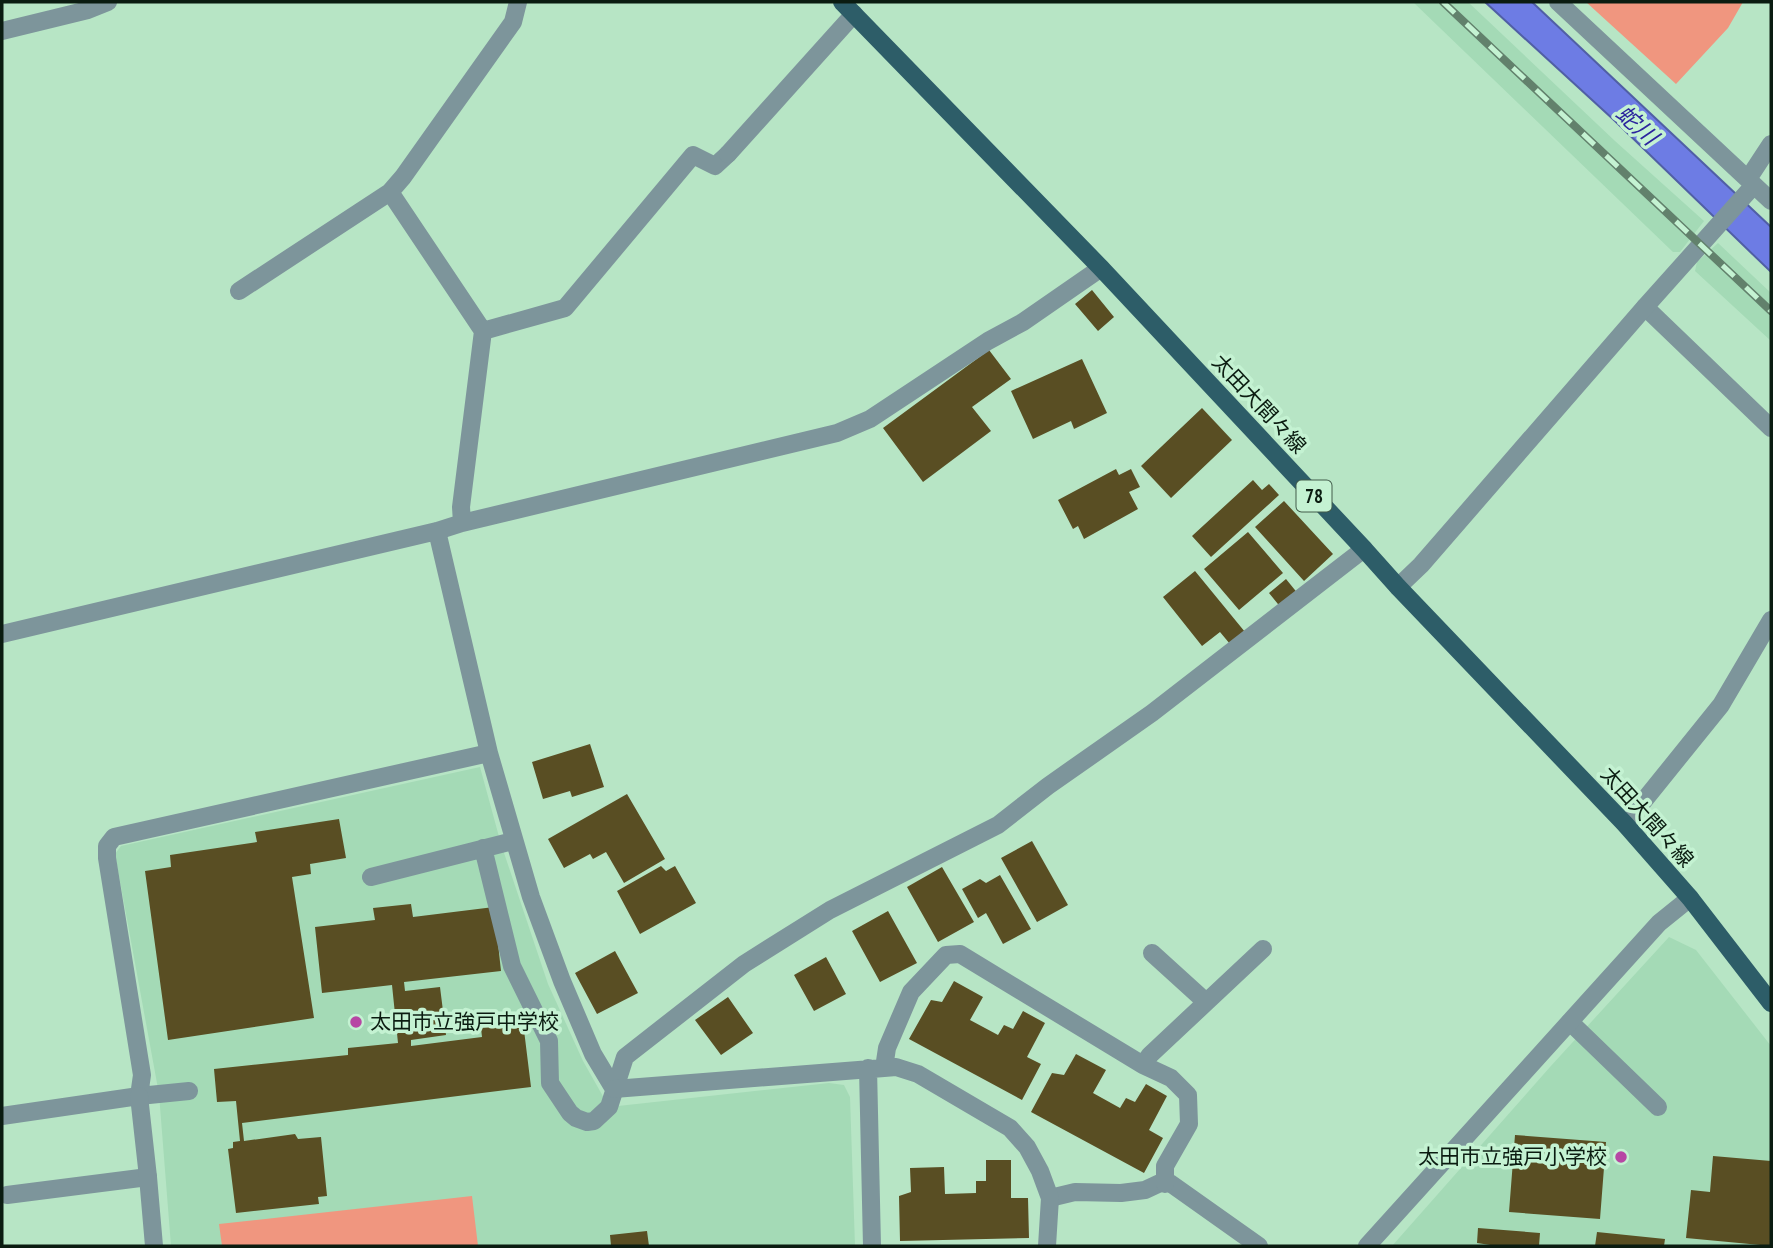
<svg xmlns="http://www.w3.org/2000/svg" width="1773" height="1248" viewBox="0 0 1773 1248" font-family="'PT Sans Narrow','Noto Sans JP',sans-serif">
<style>
.built{fill:#a4dab6}
.green{fill:#f0967f}
.water{fill:#6d7ce4;stroke:#505fa5;stroke-width:2}
.building{fill:#594e23}
.lines{fill:none;stroke-linecap:round;stroke-linejoin:round}
.lane{stroke:#7d959b;stroke-width:18}
.street{stroke:#7d959b;stroke-width:18}
.primary{stroke:#2d5d68;stroke-width:18}
.rail-casing{stroke:#62816c;stroke-width:8}
.rail{stroke:#c4f2d2;stroke-width:5;stroke-dasharray:16;stroke-linecap:butt}
.poi-dot{fill:#b747a4;stroke:#c4f2d2;stroke-width:2.5}
.labels{text-anchor:middle;stroke-width:7;stroke-linejoin:round;paint-order:stroke}
.shield{fill:#c4f2d2;stroke:#425c4b;stroke-width:2}
.shield-label{font-size:19px;font-weight:bold;fill:#0b1c11}
.street-label{font-size:21px;fill:#0b1c11;stroke:#c4f2d2}
.poi-label{font-size:21px;fill:#0b1c11;stroke:#c4f2d2;text-anchor:start}
.water-label{font-size:23px;font-style:italic;fill:#2c249e;stroke:#c4f2d2}
</style>
<rect width="100%" height="100%" fill="#b7e5c5"/>
<path class="built" d="M1413,2H1468L1615,141L1704,221L1680,252H1673Z
M1718,243L1771,293V341L1695,271L1697,262Z
M480,767L501,844L548,984L583,1061L609,1107L829,1083L844,1085L850,1097L855,1246H171L159,1094L115,854L121,846Z
M1669,937L1696,950L1771,1046V1246H1392L1550,1067Z"/>
<path class="green" d="M1586,2H1743L1728,28L1676,84Z
M472,1196L478,1246H222L219,1224Z"/>
<path class="water" d="M1485,2H1532L1771,227V272L1615,121Z"/>
<path class="building" d="M1092,290L1114,317L1098,331L1075,304Z
M989,350L1011,379L972,407L991,431L923,482L883,428Z
M1082,359L1107,413L1074,429L1071,421L1033,439L1011,391Z
M1202,408L1232,440L1171,498L1141,466Z
M1116,469L1119,475L1131,469L1140,487L1129,492L1138,509L1084,539L1078,526L1073,529L1058,500Z
M1253,480L1262,490L1269,484L1279,495L1211,557L1192,536Z
M1284,501L1333,554L1304,581L1255,527Z
M1248,532L1283,573L1239,610L1204,569Z
M1195,571L1245,632L1230,644L1220,632L1202,646L1163,597Z
M1286,579L1299,595L1282,609L1269,593Z
M590,744L604,787L572,797L570,791L543,799L532,762Z
M627,794L665,859L624,883L606,852L593,859L590,854L564,868L548,839Z
M339,819L346,858L310,864L311,874L292,877L314,1018L168,1040L145,871L171,867L170,855L257,842L255,832Z
M1032,841L1068,905L1037,922L1001,858Z
M661,866L666,871L675,866L696,903L640,934L617,891Z
M942,867L974,922L938,942L907,887Z
M1000,875L1031,929L1003,944L986,913L978,918L962,889L980,879L986,883Z
M411,904L413,917L494,907L501,971L404,982L405,991L440,987L446,1035L411,1040V1046L482,1037L481,1028L523,1022L531,1087L242,1123L244,1141L295,1134L298,1139L321,1137L327,1196L318,1197L319,1204L236,1213L228,1149L233,1148V1142L240,1141L236,1101L217,1102L214,1069L348,1055V1048L398,1043L392,985L322,993L315,927L375,920L373,908Z
M888,911L917,963L880,982L852,931Z
M615,951L638,993L597,1014L575,973Z
M826,957L846,994L814,1011L794,975Z
M954,981L983,997L970,1020L998,1035L1004,1025L1013,1029L1023,1011L1045,1023L1027,1057L1041,1064L1022,1100L909,1039L931,1000L942,1002Z
M728,997L753,1033L721,1055L695,1020Z
M1076,1054L1106,1070L1093,1093L1120,1108L1126,1098L1135,1102L1146,1084L1167,1096L1149,1130L1163,1138L1144,1173L1031,1112L1052,1073L1064,1075Z
M1515,1135L1606,1142L1600,1219L1509,1212Z
M1713,1156L1771,1161V1246L1686,1238L1691,1190L1710,1192Z
M986,1160H1011V1198H1028L1029,1238L900,1241L899,1196L911,1192L910,1168L944,1167L945,1194L976,1193V1181H986Z
M1478,1228L1540,1233L1539,1246H1497L1477,1243Z
M647,1231L649,1246H611L610,1235Z
M1597,1232L1665,1239L1664,1246H1595Z"/>
<g class="lines">
<path class="lane" d="M2,31L88,10L108,2
M390,192L483,331L461,507L462,523
M239,291L390,192L403,177L513,22L518,2
M1645,307L1771,428
M483,331L565,308L693,155L715,166L728,154
M437,531L489,753L531,897L562,981L593,1054L614,1089
M2,634L437,531L462,523L837,433L870,419L988,341L1023,322L1101,268
M1625,824L1721,705L1771,620
M483,848L512,966L549,1041L550,1083L570,1113L576,1118L587,1122L594,1121L609,1107L625,1057L744,964L830,910L998,825L1048,786L1152,713L1364,549
M371,877L513,841
M1570,1022L1658,1107
M139,1096L142,1075L107,858V846L114,837L489,753
M2,1116L139,1096L189,1091
M7,1195L148,1177
M1050,1198L1075,1192L1121,1193L1145,1190L1160,1183H1170L1259,1246"/>
<path class="street" d="M1558,2L1771,201
M728,154L854,14
M1748,179L1771,144
M1398,587L1421,565L1645,307L1754,185
M1152,953L1206,1002
M1143,1065L1150,1055L1263,949
M868,1068L872,1246
M884,1068L887,1048L911,992L946,955L960,954L1143,1065L1171,1078L1188,1095L1189,1124L1165,1166V1184
M614,1089L884,1068L896,1067L918,1074L1010,1128L1027,1147L1040,1171L1050,1198L1047,1246
M139,1096L148,1177L154,1246
M1367,1246L1659,923L1690,898"/>
<path class="primary" d="M842,2L1101,268L1364,549L1398,587L1625,824L1690,898L1771,1003"/>
<defs>
<path id="rail" d="M1443,2L1771,311"/>
</defs>
<use href="#rail" class="rail-casing"/>
<use href="#rail" class="rail"/>
</g>
<g class="poi-dot">
<circle cx="356" cy="1022" r="7"/>
<circle cx="1621" cy="1157" r="7"/>
</g>
<g class="labels">
<rect class="shield" x="1296.5" y="480.5" width="35" height="31" rx="5"/>
<g class="shield-label">
<text x="1314" y="503">78</text>
</g>
<g class="street-label">
<text transform="translate(1259 404) rotate(47)" y="7">太田大間々線</text>
<text transform="translate(1647 817) rotate(48)" y="7">太田大間々線</text>
</g>
<g class="poi-label">
<text x="370" y="1029">太田市立強戸中学校</text>
<text x="1607" y="1164" text-anchor="end">太田市立強戸小学校</text>
</g>
<g class="water-label">
<text transform="translate(1637 125) rotate(42)" y="8">蛇川</text>
</g>
</g>
<rect width="1773" height="1248" fill="none" stroke="#0b1c11" stroke-width="7"/>
</svg>
